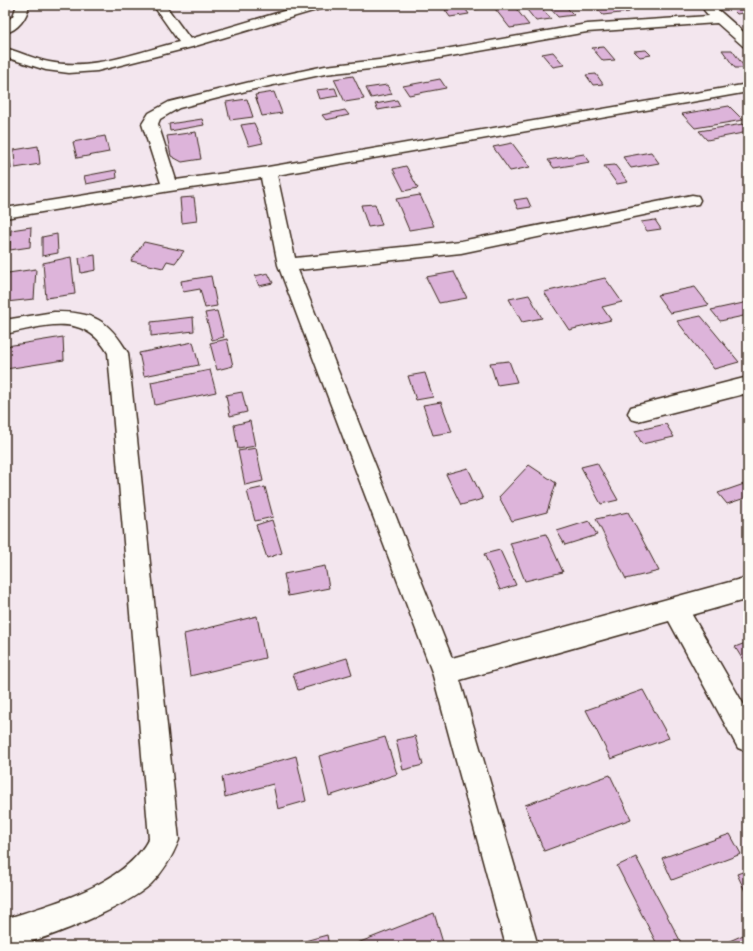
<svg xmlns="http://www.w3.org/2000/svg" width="753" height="951" font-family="Mali,sans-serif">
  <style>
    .building { fill: #ddb4da; stroke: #3b2a1e }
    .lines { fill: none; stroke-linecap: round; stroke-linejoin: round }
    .minor-casing { stroke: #3b2a1e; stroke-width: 3 }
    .minor { fill: #fdfcf7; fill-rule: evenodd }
  </style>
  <rect width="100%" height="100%" fill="#f3e6ee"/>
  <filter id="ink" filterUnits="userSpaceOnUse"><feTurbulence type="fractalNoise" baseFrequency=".025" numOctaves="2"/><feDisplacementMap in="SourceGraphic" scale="8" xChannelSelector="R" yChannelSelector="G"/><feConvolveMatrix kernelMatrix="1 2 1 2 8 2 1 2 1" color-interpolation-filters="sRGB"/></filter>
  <g filter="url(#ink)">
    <path class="building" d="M 467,5 L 490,5 L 492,7 L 470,10 Z
      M 492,5 L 513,5 L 529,25 L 510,28 Z
      M 523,5 L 539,5 L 551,19 L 536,21 Z
      M 547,5 L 564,5 L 574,15 L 558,17 Z
      M 594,5 L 623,5 L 629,12 L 603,15 Z
      M 728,5 L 748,5 L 748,12 L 737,14 Z
      M 464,7 L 469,14 L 450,17 L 445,10 Z
      M 604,47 L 615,60 L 603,61 L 592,48 Z
      M 646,50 L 651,55 L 640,57 L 634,51 Z
      M 722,50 L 732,50 L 745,68 L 735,68 Z
      M 553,52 L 564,65 L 553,67 L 542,54 Z
      M 596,74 L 603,84 L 593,85 L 586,75 Z
      M 353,76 L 364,99 L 345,102 L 334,79 Z
      M 440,79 L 446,88 L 409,95 L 403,86 Z
      M 387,85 L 392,94 L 371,98 L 366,88 Z
      M 335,88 L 338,96 L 319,99 L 316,90 Z
      M 274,92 L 282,113 L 262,116 L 255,95 Z
      M 247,99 L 253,117 L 230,120 L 226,102 Z
      M 397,100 L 400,106 L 378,110 L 375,104 Z
      M 729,106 L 743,120 L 695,128 L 682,114 Z
      M 345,110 L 349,115 L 326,120 L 322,115 Z
      M 202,119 L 204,125 L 170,131 L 169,124 Z
      M 254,123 L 263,143 L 249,146 L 241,125 Z
      M 743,124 L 748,129 L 748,132 L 707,140 L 699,131 Z
      M 196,132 L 201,159 L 182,162 L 171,156 L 167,136 Z
      M 105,136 L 109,152 L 77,158 L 73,142 Z
      M 512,143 L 530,167 L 510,171 L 493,147 Z
      M 38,146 L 40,164 L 15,168 L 14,150 Z
      M 9,151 L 11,169 L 5,170 L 5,152 Z
      M 651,152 L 659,163 L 631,168 L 623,157 Z
      M 584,154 L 590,162 L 554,168 L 548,160 Z
      M 615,165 L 628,182 L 617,184 L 604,166 Z
      M 406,166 L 418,188 L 404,191 L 393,169 Z
      M 116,170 L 117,178 L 86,184 L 84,176 Z
      M 420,195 L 434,226 L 409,230 L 396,199 Z
      M 194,197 L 197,221 L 182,223 L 180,198 Z
      M 527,198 L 531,207 L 518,209 L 514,200 Z
      M 375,204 L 382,225 L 368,227 L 361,205 Z
      M 655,220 L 661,229 L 647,231 L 641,222 Z
      M 31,227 L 30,247 L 10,250 L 11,230 Z
      M 57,234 L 58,253 L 42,256 L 42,237 Z
      M 144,242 L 184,251 L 175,263 L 167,261 L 163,268 L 131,261 Z
      M 95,255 L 96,270 L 81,273 L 79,258 Z
      M 71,257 L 75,294 L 46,298 L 43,263 Z
      M 36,269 L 34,299 L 6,302 L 8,273 Z
      M 454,272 L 467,298 L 439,303 L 426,277 Z
      M 268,273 L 273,283 L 259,286 L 255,276 Z
      M 211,276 L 217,306 L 205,308 L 200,289 L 183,292 L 181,281 Z
      M 605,278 L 622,302 L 602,307 L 611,320 L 569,330 L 544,292 Z
      M 695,287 L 709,305 L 670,313 L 657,295 Z
      M 529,295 L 542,318 L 522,322 L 509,299 Z
      M 748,302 L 748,315 L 720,321 L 711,310 Z
      M 217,311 L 224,337 L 212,340 L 205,313 Z
      M 701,316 L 739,362 L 714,369 L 677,321 Z
      M 193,317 L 194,331 L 151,336 L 151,322 Z
      M 63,337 L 64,360 L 6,369 L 7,346 Z
      M 227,339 L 233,366 L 217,370 L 210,343 Z
      M 193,342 L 199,365 L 144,376 L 139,353 Z
      M 509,361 L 517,382 L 497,385 L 490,363 Z
      M 210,370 L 216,392 L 155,405 L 151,382 Z
      M 425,373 L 433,397 L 416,400 L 408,376 Z
      M 242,392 L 247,412 L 230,416 L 226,395 Z
      M 441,402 L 452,432 L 433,435 L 423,405 Z
      M 250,421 L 255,446 L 238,449 L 234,425 Z
      M 666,424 L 674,437 L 642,444 L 635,431 Z
      M 256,448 L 263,481 L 245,485 L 238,451 Z
      M 597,463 L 618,500 L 601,504 L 581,467 Z
      M 529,465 L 556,483 L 547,512 L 512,521 L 499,497 Z
      M 468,468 L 483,499 L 461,505 L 446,474 Z
      M 747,483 L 748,485 L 748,497 L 727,504 L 718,493 Z
      M 265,487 L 273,517 L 255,521 L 247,491 Z
      M 628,512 L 659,571 L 626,579 L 596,519 Z
      M 272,520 L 282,553 L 267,558 L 256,525 Z
      M 589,521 L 597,535 L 565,545 L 557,531 Z
      M 546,534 L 563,572 L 525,581 L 510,543 Z
      M 500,550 L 516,585 L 500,590 L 484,554 Z
      M 325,566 L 329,588 L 288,596 L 284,574 Z
      M 257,616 L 265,658 L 190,676 L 184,634 Z
      M 748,642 L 748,668 L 735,647 Z
      M 347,658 L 352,674 L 298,690 L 293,674 Z
      M 643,690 L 669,738 L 611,759 L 586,710 Z
      M 415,736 L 423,765 L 403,770 L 396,740 Z
      M 385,737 L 397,774 L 329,796 L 319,756 Z
      M 296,756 L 306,801 L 278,809 L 273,784 L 225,797 L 222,777 Z
      M 610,775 L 631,819 L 544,851 L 525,805 Z
      M 730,834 L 741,854 L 672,880 L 662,858 Z
      M 636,857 L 683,946 L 658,946 L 617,866 Z
      M 748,870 L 748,890 L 745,891 L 737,874 Z
      M 434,913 L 444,946 L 350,946 Z
      M 748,933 L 748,946 L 718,946 Z
      M 327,935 L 329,946 L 286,946 Z"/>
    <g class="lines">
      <g class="minor-casing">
        <path id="minor" d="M 17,5 L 29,5 C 27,18 18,30 5,33 L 5,23 L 13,16 Z
          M 153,5 L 165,5 L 190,39 L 304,5 L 324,5 L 323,8 L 192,47 L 97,71 L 69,73 L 46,70 L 5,57 L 5,48 C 20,52 34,59 49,62 C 92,71 137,52 179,42 Z
          M 710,6 L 715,7 L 748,36 L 748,47 L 743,46 L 717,23 L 587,32 L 388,67 L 325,74 L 250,90 L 179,108 L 160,119 L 158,124 L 176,180 L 268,167 L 748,84 L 748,92 L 277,175 L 295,258 L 461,241 L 692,195 L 698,196 L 700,200 L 698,204 L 692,205 L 461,253 L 298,270 L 452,658 L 748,577 L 748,599 L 692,615 L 748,712 L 748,752 L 738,748 L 669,621 L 460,680 L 538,946 L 506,946 L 432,672 L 278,265 L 261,178 L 170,191 L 5,218 L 5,208 L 161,183 L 142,124 L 149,113 L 169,102 L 250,82 L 325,66 L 388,59 L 587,24 L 709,16 L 704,10 L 705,7 Z
          M 54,312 C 93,312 108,319 128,353 L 179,840 C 172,857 164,871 151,884 C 128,906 36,946 5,946 L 5,919 C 51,904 126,885 149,838 L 108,353 C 84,311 44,326 5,334 L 5,320 Z
          M 748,377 L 748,393 L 638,421 L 631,419 L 628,413 L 631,407 L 638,405 Z"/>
      </g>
      <use href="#minor" class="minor"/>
    </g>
  </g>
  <rect width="753" height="951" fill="none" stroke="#fdfcf7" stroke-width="20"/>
  <rect x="10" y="10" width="733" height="931" fill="none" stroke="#3b2a1e" stroke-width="1.5" filter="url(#ink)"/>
</svg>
